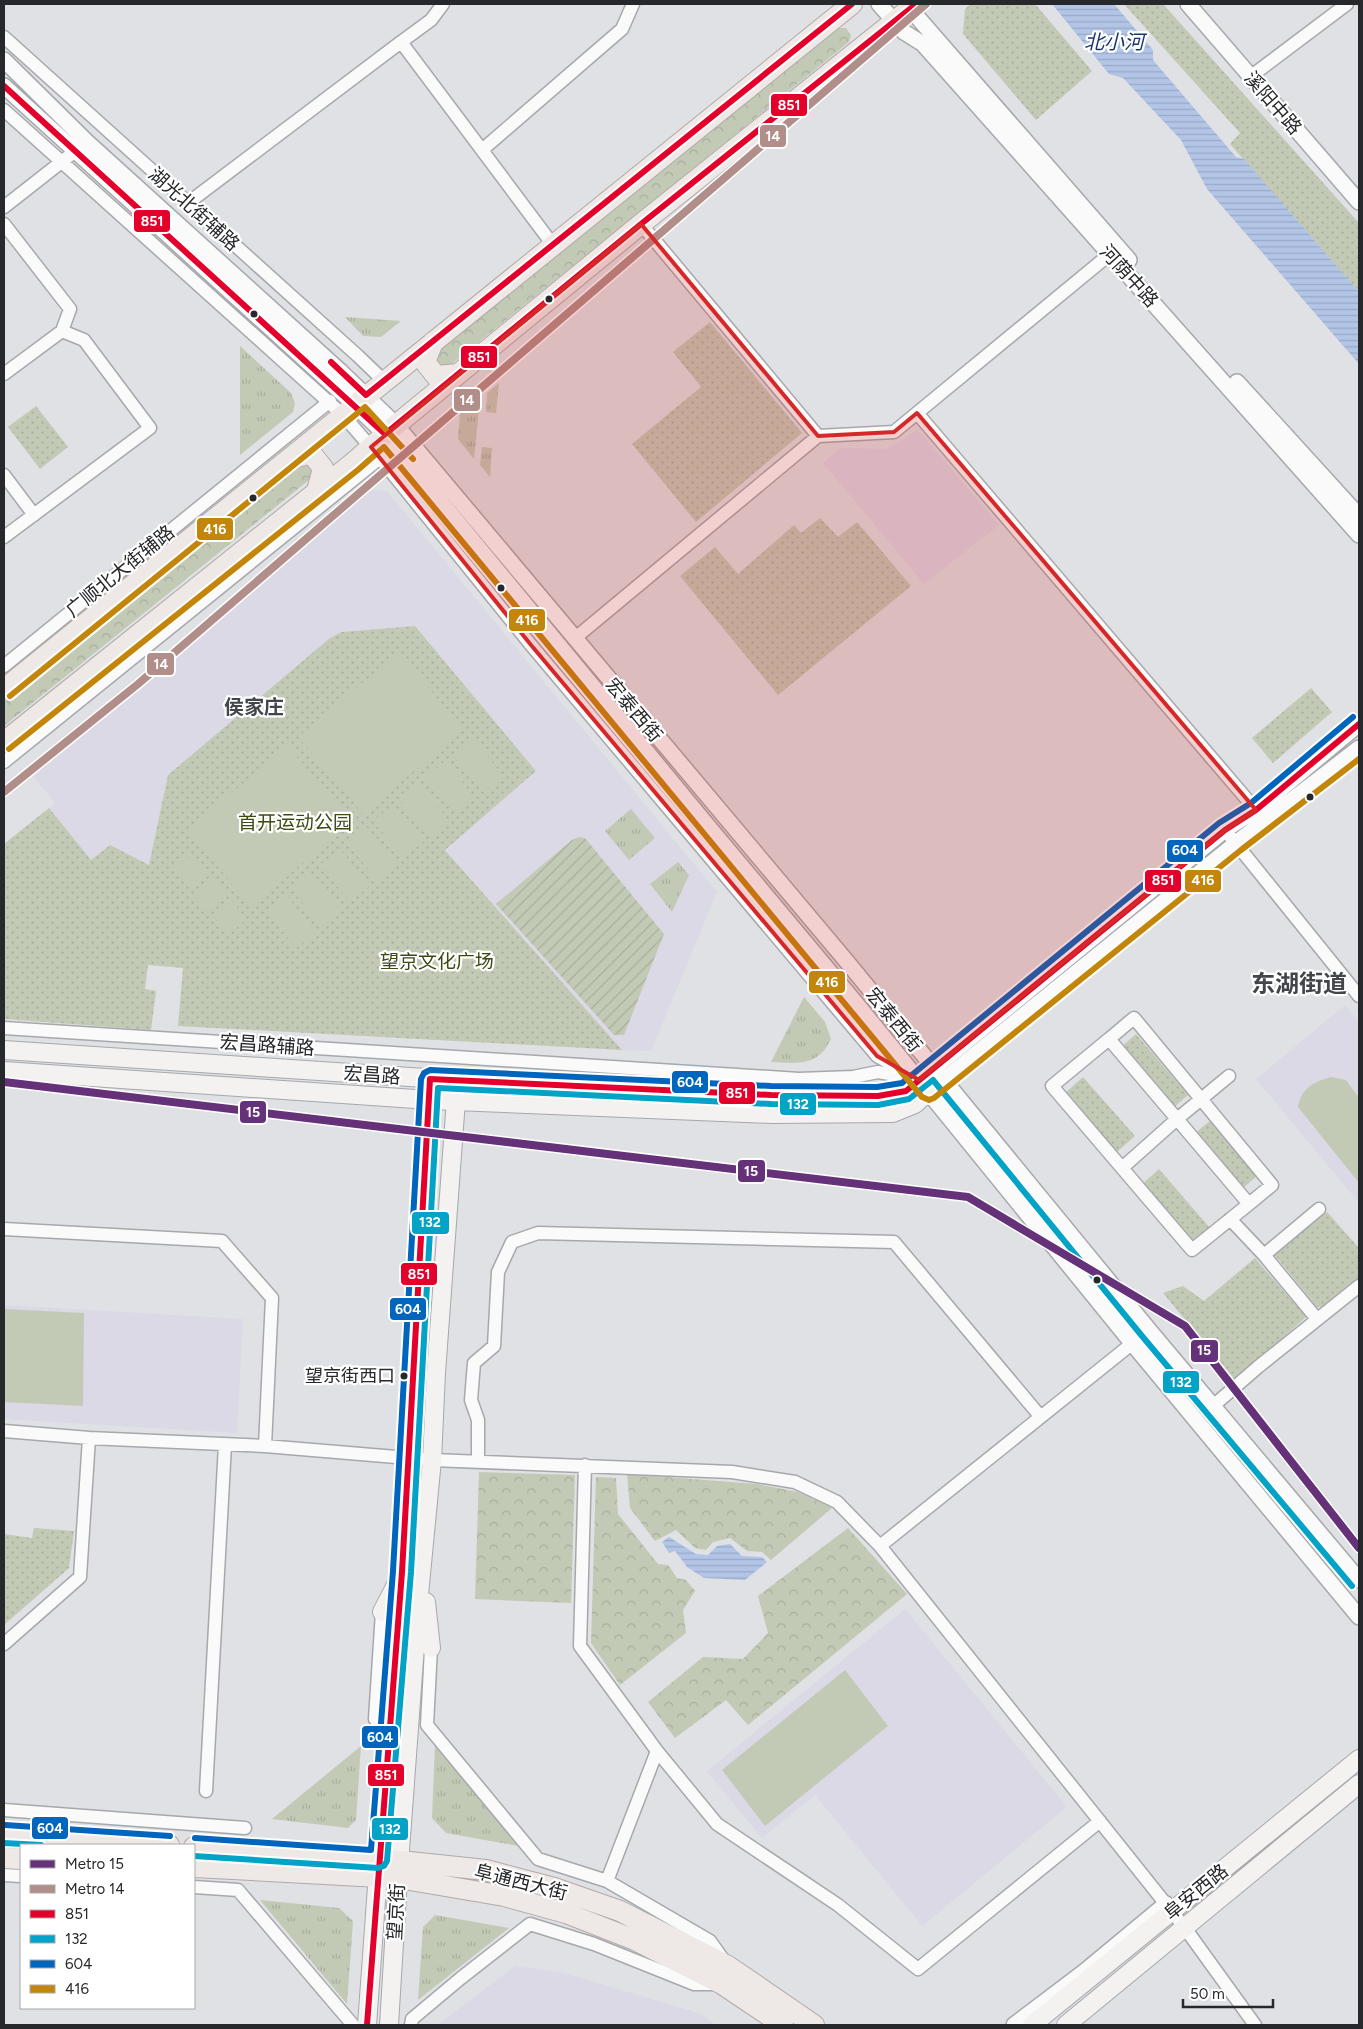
<svg xmlns="http://www.w3.org/2000/svg" width="1363" height="2029" font-family="Figtree,'Noto Sans SC',sans-serif">
  <style>
    .commercial { fill: #dcd9e6 }
    .education { fill: #dbd9e6 }
    .grass { fill: url(#grass-tufts) }
    .forest { fill: url(#forest-crowns) }
    .park { fill: url(#park-dots) }
    .garden { fill: url(#garden-furrows) }
    .pitch { fill: #c2cab6 }
    .water { fill: url(#water-rules) }
    .lines { fill: none; stroke-linecap: round; stroke-linejoin: round }
    .minor-casing { stroke: #a6a8ab; stroke-width: 15 }
    .tertiary-casing { stroke: #a6a8ab; stroke-width: 18 }
    .secondary-casing { stroke: #a6a8ab; stroke-width: 20 }
    .primary-casing { stroke: #b2a9a7; stroke-width: 22 }
    .minor { stroke: #fafafb; stroke-width: 12 }
    .tertiary { stroke: #fafafb; stroke-width: 15 }
    .secondary { stroke: #f4f1f1; stroke-width: 18 }
    .primary { stroke: #eee9e7; stroke-width: 20 }
    .bus-1-casing { stroke: #fff; stroke-width: 10 }
    .bus-2-casing { stroke: #fff; stroke-width: 10 }
    .bus-3-casing { stroke: #fff; stroke-width: 10 }
    .bus-4-casing { stroke: #fff; stroke-width: 10 }
    .bus-1 { stroke: #e4002b; stroke-width: 6 }
    .bus-2 { stroke: #02a3c6; stroke-width: 6 }
    .bus-3 { stroke: #0065bd; stroke-width: 6 }
    .bus-4 { stroke: #c3860b; stroke-width: 6 }
    .metro-1-casing { stroke: #fff; stroke-width: 11 }
    .metro-2-casing { stroke: #fff; stroke-width: 11 }
    .metro-1 { stroke: #653279; stroke-width: 8 }
    .metro-2 { stroke: #b18e89; stroke-width: 8 }
    .marked { fill: #d62828; fill-opacity: 0.2; stroke: #d62828; stroke-width: 4; stroke-linejoin: round }
    .bus-dot { fill: #27282b; stroke: #fff; stroke-width: 2 }
    .labels { text-anchor: middle; dominant-baseline: central; stroke-width: 4.5; stroke-linejoin: round; paint-order: stroke }
    .bus-label { font-size: 18px; fill: #27282b; stroke: #fff; text-anchor: end }
    .street-label { font-size: 19px; fill: #27282b; stroke: #fff }
    .park-label { font-size: 19px; fill: #3b4a10; stroke: #fff }
    .water-label { font-size: 20px; font-style: italic; fill: #18376f; stroke: #fff }
    .neighbourhood-label { font-size: 20px; font-weight: bold; fill: #42464b; stroke: #fff }
    .district-label { font-size: 24px; font-weight: bold; fill: #42464b; stroke: #fff }
    .line-badge { stroke: #fff; stroke-width: 2 }
    .badge-label { font-size: 14px; text-anchor: middle; font-weight: bold; fill: #fff }
  </style>
  <defs>
    <pattern id="grass-tufts" width="24" height="20" patternUnits="userSpaceOnUse" patternTransform="scale(1.25)"><rect width="24" height="20" fill="#c2cab6"/><path d="M3 7l-1-3M5 7V3M7 7l1-3M15 17l-1-3M17 17v-4M19 17l1-3" fill="none" stroke="#a7ae9d"/></pattern>
    <pattern id="forest-crowns" width="20" height="18" patternUnits="userSpaceOnUse" patternTransform="scale(1.25)"><rect width="20" height="18" fill="#c2cab6"/><path d="M2 6a3 3 0 1 1 6 0M12 15a3 3 0 1 1 6 0" fill="none" stroke="#a7ae9d"/></pattern>
    <pattern id="park-dots" width="8" height="8" patternUnits="userSpaceOnUse" patternTransform="scale(1.25)"><rect width="8" height="8" fill="#c2cab6"/><path d="M2 2h.1M6 6h.1" fill="none" stroke="#a7ae9d" stroke-width="1.8" stroke-linecap="round"/></pattern>
    <pattern id="garden-furrows" width="10" height="10" patternUnits="userSpaceOnUse" patternTransform="scale(1.25)"><rect width="10" height="10" fill="#c2cab6"/><path d="M-1 1l2-2M0 10L10 0M9 11l2-2" fill="none" stroke="#a7ae9d"/></pattern>
    <pattern id="water-rules" width="6" height="5" patternUnits="userSpaceOnUse" patternTransform="scale(1.25)"><rect width="6" height="5" fill="#b2c5e7"/><path d="M0 2.5h6" fill="none" stroke="#99a9c6"/></pattern>
  </defs>
  <rect width="100%" height="100%" fill="#dfe1e4"/>
  <path class="commercial" d="M 368,490 L 387,491 L 717,892 L 651,1051 L 622,1050 L 445,849 L 330,638 L 168,775 L 149,866 L 110,845 L 91,860 L 49,808 L 55,803 L 26,767 Z
    M 515,1966 L 560,1972 L 699,2013 L 716,2025 L 437,2025 Z"/>
  <path class="education" d="M 918,430 L 999,525 L 924,584 L 823,463 L 840,448 L 886,449 Z
    M 1345,1005 L 1359,1022 L 1359,1203 L 1256,1079 Z
    M 4,1305 L 243,1319 L 237,1433 L 4,1419 Z
    M 905,1609 L 1067,1807 L 922,1926 L 815,1795 L 762,1838 L 707,1771 Z"/>
  <path class="grass" d="M 345,317 L 401,321 L 381,337 L 363,336 Z
    M 240,346 L 291,393 L 295,403 L 293,412 L 240,455 Z
    M 499,383 L 496,413 L 486,412 L 487,393 Z
    M 480,399 L 474,459 L 458,439 L 460,414 Z
    M 482,447 L 492,448 L 490,477 L 480,465 Z
    M 631,809 L 655,838 L 629,860 L 605,831 Z
    M 678,862 L 689,875 L 672,912 L 650,884 Z
    M 804,997 L 825,1022 L 831,1039 C 818,1067 798,1063 771,1062 Z
    M 361,1746 L 356,1820 L 348,1828 L 272,1819 Z
    M 435,1746 L 519,1846 L 446,1833 L 432,1818 Z
    M 260,1900 L 339,1908 L 353,1921 L 347,2004 Z
    M 435,1915 L 509,1928 L 418,2000 L 423,1927 Z"/>
  <path class="forest" d="M 837,28 L 846,28 L 851,35 L 849,42 L 448,367 L 438,369 L 431,361 L 436,353 Z
    M 309,459 L 314,476 L 4,726 L 4,702 L 302,460 Z
    M 479,1472 L 575,1475 L 571,1603 L 475,1599 Z
    M 627,1474 L 757,1484 L 798,1492 L 832,1508 L 771,1560 L 762,1552 L 747,1551 L 730,1538 L 713,1542 L 706,1550 L 695,1548 L 676,1530 L 655,1541 L 630,1508 Z
    M 596,1477 L 616,1478 L 618,1514 L 658,1564 L 668,1565 L 677,1578 L 686,1580 L 695,1591 L 683,1610 L 686,1633 L 620,1685 L 591,1643 Z
    M 848,1528 L 907,1594 L 748,1725 L 726,1700 L 675,1738 L 648,1702 L 703,1657 L 743,1659 L 768,1633 L 758,1596 Z"/>
  <path class="park" d="M 971,4 L 1035,4 L 1092,71 L 1036,120 L 963,34 L 965,9 Z
    M 1124,4 L 1163,4 L 1359,223 L 1359,292 L 1230,144 L 1240,133 Z
    M 710,322 L 802,433 L 696,522 L 632,444 L 701,387 L 673,352 Z
    M 36,406 L 68,447 L 40,469 L 8,427 Z
    M 820,518 L 838,537 L 857,522 L 911,586 L 778,695 L 680,576 L 715,547 L 738,574 L 794,525 L 801,533 Z
    M 415,626 L 536,771 L 445,850 L 622,1050 L 178,1026 L 183,968 L 148,965 L 145,989 L 156,991 L 151,1030 L 4,1019 L 4,844 L 49,808 L 91,860 L 110,845 L 149,865 L 168,775 L 330,638 L 342,632 Z
    M 1311,688 L 1332,712 L 1273,763 L 1252,738 Z
    M 1136,1034 L 1188,1095 L 1172,1109 L 1120,1048 Z
    M 1083,1077 L 1135,1136 L 1116,1153 L 1064,1094 Z
    M 1210,1121 L 1257,1176 L 1242,1189 L 1195,1133 Z
    M 1159,1169 L 1210,1228 L 1191,1244 L 1140,1186 Z
    M 1327,1212 L 1359,1248 L 1359,1282 L 1326,1308 L 1317,1307 L 1274,1254 Z
    M 1255,1258 L 1306,1317 L 1235,1380 L 1163,1293 L 1183,1286 L 1204,1301 Z
    M 34,1528 L 74,1531 L 69,1568 L 4,1625 L 4,1534 L 32,1538 Z"/>
  <path class="garden" d="M 579,837 L 585,838 L 664,934 L 624,1035 L 614,1035 L 496,904 L 572,840 Z"/>
  <path class="pitch" d="M 399,652 L 463,730 L 363,814 L 298,737 Z
    M 473,738 L 503,776 L 483,792 L 453,754 Z
    M 288,746 L 352,822 L 251,906 L 187,830 Z
    M 445,761 L 475,798 L 456,814 L 426,777 Z
    M 419,783 L 449,821 L 429,837 L 399,799 Z
    M 393,805 L 423,842 L 403,858 L 373,821 Z
    M 367,827 L 397,864 L 377,880 L 347,843 Z
    M 340,849 L 370,886 L 350,902 L 320,865 Z
    M 192,853 L 208,873 L 189,888 L 173,869 Z
    M 311,873 L 341,910 L 321,926 L 291,889 Z
    M 212,877 L 228,896 L 209,912 L 193,893 Z
    M 286,895 L 316,932 L 296,948 L 266,911 Z
    M 231,900 L 247,919 L 228,935 L 212,916 Z
    M 1331,1077 L 1346,1080 L 1359,1098 L 1359,1183 L 1298,1107 C 1301,1088 1315,1081 1331,1077 Z
    M 4,1309 L 84,1313 L 83,1406 L 4,1402 Z
    M 845,1670 L 888,1726 L 765,1826 L 722,1770 Z"/>
  <path class="water" d="M 1052,4 L 1114,4 L 1153,50 L 1153,60 L 1236,157 L 1244,159 L 1359,292 L 1359,364 L 1207,189 L 1181,140 L 1123,78 L 1109,74 Z
    M 669,1537 L 696,1554 L 708,1555 L 717,1546 L 730,1544 L 742,1556 L 762,1557 L 767,1562 L 745,1580 L 704,1578 L 687,1567 L 675,1551 L 669,1553 L 662,1542 Z"/>
  <g class="lines">
    <g class="minor-casing">
      <path id="minor" d="M 443,4 L 431,20 L 401,42 L 553,245
        M 4,37 L 358,356 L 384,381
        M 1250,77 L 1347,4
        M 4,110 L 343,415 L 380,458 L 531,645 L 877,1056 L 913,1076
        M 482,150 L 622,29 L 633,4
        M 188,203 L 401,42
        M 4,207 L 83,145
        M 4,224 L 70,309 L 62,331 L 4,374
        M 641,224 L 818,436
        M 917,413 L 1256,810
        M 4,475 L 34,515
        M 4,537 L 150,428 L 84,340 L 62,331
        M 574,639 L 818,436 L 894,432 L 1110,254
        M 4,666 L 330,401
        M 4,762 L 380,458
        M 1225,830 L 1359,996
        M 4,1028 L 799,1079 L 853,1077 L 878,1072 L 907,1077
        M 1109,1039 L 1134,1018 L 1272,1185 L 1249,1204
        M 1177,1119 L 1249,1204 L 1192,1250 L 1122,1168 Z
        M 1122,1168 L 1052,1086 L 1109,1039 L 1177,1119 L 1229,1076
        M 1230,1219 L 1264,1255 L 1317,1319
        M 4,1229 L 222,1241 L 272,1298 L 265,1446
        M 1264,1255 L 1319,1209
        M 1213,1406 L 1258,1367 L 1359,1286
        M 4,1431 L 89,1438 L 265,1446 L 432,1460 L 732,1472 L 795,1482 L 837,1502 L 880,1546 L 1185,1928 L 1255,2025
        M 478,1462 L 478,1420 L 471,1400 L 474,1363 L 494,1346 L 498,1272 L 512,1242 L 538,1233 L 894,1242 L 1040,1416
        M 585,1465 L 580,1646 L 657,1751 L 717,1824 L 838,1905 L 918,1969 L 1100,1821
        M 880,1546 L 1149,1330
        M 4,1644 L 80,1577 L 89,1438
        M 431,1648 L 427,1725 L 538,1859 L 607,1881 L 710,1941 L 725,1962
        M 375,1719 L 382,1612
        M 206,1791 L 225,1445
        M 4,1810 L 245,1828
        M 4,1875 L 21,1876
        M 607,1881 L 657,1751
        M 194,1887 L 238,1890 L 353,2025
        M 411,2025 L 412,2019 L 461,1978 L 530,1924 L 594,1944 L 694,1984 L 715,1984"/>
    </g>
    <g class="tertiary-casing">
      <path id="tertiary" d="M 879,4 L 904,32 L 923,44 L 1359,535
        M 906,4 L 1129,260
        M 1188,4 L 1359,202
        M 4,60 L 87,142 L 340,371 L 396,425 L 848,963 L 1149,1330 L 1359,1580
        M 4,86 L 355,405 L 385,434 L 703,820 L 860,1008 L 1132,1343 L 1359,1617
        M 1237,382 L 1359,516
        M 927,1074 L 1225,830 L 1256,810 L 1359,724
        M 936,1086 L 1236,843 L 1359,748
        M 1014,2025 L 1084,1972 L 1166,1904"/>
    </g>
    <g class="secondary-casing">
      <path id="secondary" d="M 4,1050 L 455,1080 L 771,1095 L 893,1095 L 906,1091 L 919,1080
        M 4,1071 L 430,1100 L 772,1114 L 893,1113 L 915,1104 L 929,1091
        M 426,1602 L 431,1648
        M 382,1612 L 398,1581
        M 367,2025 L 379,1859 L 402,1572 L 430,1079
        M 389,2025 L 398,1878 L 418,1605 L 432,1460 L 436,1373 L 456,1100 L 455,1080
        M 1032,2025 L 1359,1759
        M 1066,2025 L 1359,1784"/>
    </g>
    <g class="primary-casing">
      <path id="primary" d="M 433,342 L 425,362 L 436,376 L 458,374
        M 289,459 L 311,453 L 323,468 L 317,491
        M 4,689 L 852,4
        M 4,742 L 354,462 L 396,425 L 641,224 L 916,4
        M 4,1834 L 169,1845
        M 194,1847 L 400,1861 L 486,1870 L 554,1888 L 620,1911 L 728,1966 L 814,2025
        M 4,1858 L 21,1859
        M 194,1867 L 398,1878 L 504,1896 L 566,1913 L 635,1940 L 722,1984 L 783,2025"/>
    </g>
    <use href="#minor" class="minor"/>
    <use href="#tertiary" class="tertiary"/>
    <use href="#secondary" class="secondary"/>
    <use href="#primary" class="primary"/>
    <g class="bus-1-casing">
      <path id="bus-1" d="M 4,86 L 385,434 L 641,224 L 916,4
        M 331,362 L 366,395 L 852,4
        M 367,2025 L 402,1572 L 430,1079 L 771,1095 L 878,1096 L 906,1091 L 1225,830 L 1256,810 L 1359,724"/>
    </g>
    <g class="bus-2-casing">
      <path id="bus-2" d="M 4,1843 L 41,1845
        M 194,1856 L 378,1868 L 384,1866 L 387,1861 L 411,1572 L 438,1088 L 771,1104 L 878,1105 L 909,1099 L 933,1080 L 1142,1336 L 1352,1586"/>
    </g>
    <g class="bus-3-casing">
      <path id="bus-3" d="M 5,1825 L 170,1836
        M 195,1838 L 371,1850 L 393,1571 L 421,1079 L 424,1073 L 430,1070 L 771,1086 L 877,1087 L 902,1083 L 1219,823 L 1251,803 L 1353,717"/>
    </g>
    <g class="bus-4-casing">
      <path id="bus-4" d="M 10,696 L 365,407 L 413,459
        M 9,749 L 359,469 L 384,447 L 922,1097 L 929,1100 L 934,1098 L 1241,850 L 1359,759"/>
    </g>
    <use href="#bus-1" class="bus-1"/>
    <use href="#bus-2" class="bus-2"/>
    <use href="#bus-3" class="bus-3"/>
    <use href="#bus-4" class="bus-4"/>
    <g class="metro-1-casing">
      <path id="metro-1" d="M 4,1082 L 968,1197 L 1185,1326 L 1359,1548"/>
    </g>
    <g class="metro-2-casing">
      <path id="metro-2" d="M 4,792 L 138,684 L 926,4"/>
    </g>
    <use href="#metro-1" class="metro-1"/>
    <use href="#metro-2" class="metro-2"/>
  </g>
  <path class="marked" d="M 641,224 L 818,436 L 894,432 L 917,413 L 1256,810 L 1225,830 L 919,1080 L 877,1056 L 531,645 L 371,447 Z"/>
  <g class="bus-dot">
    <circle cx="549" cy="299" r="4.5"/>
    <circle cx="254" cy="314" r="4.5"/>
    <circle cx="253" cy="498" r="4.5"/>
    <circle cx="501" cy="588" r="4.5"/>
    <circle cx="1310" cy="797" r="4.5"/>
    <circle cx="1097" cy="1280" r="4.5"/>
    <circle cx="404" cy="1376" r="4.5"/>
  </g>
  <g class="labels">
    <g class="bus-label">
      <text x="395" y="1376">望京街西口</text>
    </g>
    <g class="street-label">
      <text transform="translate(1273 103) rotate(49)">溪阳中路</text>
      <text transform="translate(194 209) rotate(42)">湖光北街辅路</text>
      <text transform="translate(1129 276) rotate(48)">河荫中路</text>
      <text transform="translate(120 571) rotate(-39)">广顺北大街辅路</text>
      <text transform="translate(634 710) rotate(50)">宏泰西街</text>
      <text transform="translate(894 1020) rotate(51)">宏泰西街</text>
      <text transform="translate(267 1045) rotate(4)">宏昌路辅路</text>
      <text transform="translate(372 1075) rotate(4)">宏昌路</text>
      <text transform="translate(521 1882) rotate(14)">阜通西大街</text>
      <text transform="translate(1196 1892) rotate(-39)">阜安西路</text>
      <text transform="translate(396 1912) rotate(-87)">望京街</text>
    </g>
    <g class="park-label">
      <text x="295" y="822">首开运动公园</text>
      <text x="437" y="961">望京文化广场</text>
    </g>
    <g class="water-label">
      <text x="1114" y="42">北小河</text>
    </g>
    <g class="neighbourhood-label">
      <text x="254" y="707">侯家庄</text>
    </g>
    <g class="district-label">
      <text x="1299" y="983">东湖街道</text>
    </g>
  </g>
  <g class="line-badge">
    <rect x="770" y="93" width="38" height="24" rx="5" fill="#e4002b"/>
    <rect x="759" y="124" width="28" height="24" rx="5" fill="#b18e89"/>
    <rect x="133" y="209" width="38" height="24" rx="5" fill="#e4002b"/>
    <rect x="460" y="345" width="38" height="24" rx="5" fill="#e4002b"/>
    <rect x="453" y="388" width="28" height="24" rx="5" fill="#b18e89"/>
    <rect x="196" y="517" width="38" height="24" rx="5" fill="#c3860b"/>
    <rect x="508" y="608" width="38" height="24" rx="5" fill="#c3860b"/>
    <rect x="146" y="652" width="29" height="24" rx="5" fill="#b18e89"/>
    <rect x="1166" y="839" width="38" height="24" rx="5" fill="#0065bd"/>
    <rect x="1184" y="869" width="38" height="24" rx="5" fill="#c3860b"/>
    <rect x="1144" y="869" width="38" height="24" rx="5" fill="#e4002b"/>
    <rect x="808" y="970" width="38" height="24" rx="5" fill="#c3860b"/>
    <rect x="671" y="1070" width="38" height="24" rx="5" fill="#0065bd"/>
    <rect x="718" y="1081" width="38" height="24" rx="5" fill="#e4002b"/>
    <rect x="779" y="1092" width="38" height="24" rx="5" fill="#02a3c6"/>
    <rect x="239" y="1100" width="28" height="24" rx="5" fill="#653279"/>
    <rect x="737" y="1159" width="29" height="24" rx="5" fill="#653279"/>
    <rect x="411" y="1211" width="39" height="24" rx="5" fill="#02a3c6"/>
    <rect x="400" y="1262" width="38" height="24" rx="5" fill="#e4002b"/>
    <rect x="389" y="1297" width="38" height="24" rx="5" fill="#0065bd"/>
    <rect x="1190" y="1339" width="29" height="24" rx="5" fill="#653279"/>
    <rect x="1162" y="1370" width="38" height="24" rx="5" fill="#02a3c6"/>
    <rect x="361" y="1725" width="38" height="24" rx="5" fill="#0065bd"/>
    <rect x="367" y="1763" width="38" height="24" rx="5" fill="#e4002b"/>
    <rect x="31" y="1816" width="38" height="24" rx="5" fill="#0065bd"/>
    <rect x="371" y="1817" width="38" height="24" rx="5" fill="#02a3c6"/>
  </g>
  <g class="badge-label">
    <text x="789" y="110">851</text>
    <text x="773" y="141">14</text>
    <text x="152" y="226">851</text>
    <text x="479" y="362">851</text>
    <text x="467" y="405">14</text>
    <text x="215" y="534">416</text>
    <text x="527" y="625">416</text>
    <text x="161" y="669">14</text>
    <text x="1185" y="855">604</text>
    <text x="1203" y="885">416</text>
    <text x="1163" y="885">851</text>
    <text x="827" y="987">416</text>
    <text x="690" y="1087">604</text>
    <text x="737" y="1098">851</text>
    <text x="798" y="1109">132</text>
    <text x="253" y="1117">15</text>
    <text x="751" y="1176">15</text>
    <text x="430" y="1227">132</text>
    <text x="419" y="1279">851</text>
    <text x="408" y="1314">604</text>
    <text x="1204" y="1355">15</text>
    <text x="1181" y="1387">132</text>
    <text x="380" y="1742">604</text>
    <text x="386" y="1780">851</text>
    <text x="50" y="1833">604</text>
    <text x="390" y="1834">132</text>
  </g>
  <rect width="1363" height="2029" fill="none" stroke="#27282b" stroke-width="10"/>
  <rect x="20" y="1844" width="175" height="165" fill="#ffffff" stroke="#a9a9aa"/>
  <rect x="30" y="1860" width="25" height="8" fill="#653279" stroke="#a9a9aa"/>
  <text x="65" y="1869" font-size="15" fill="#27282b">Metro 15</text>
  <rect x="30" y="1885" width="25" height="8" fill="#b18e89" stroke="#a9a9aa"/>
  <text x="65" y="1894" font-size="15" fill="#27282b">Metro 14</text>
  <rect x="30" y="1910" width="25" height="8" fill="#e4002b" stroke="#a9a9aa"/>
  <text x="65" y="1919" font-size="15" fill="#27282b">851</text>
  <rect x="30" y="1935" width="25" height="8" fill="#02a3c6" stroke="#a9a9aa"/>
  <text x="65" y="1944" font-size="15" fill="#27282b">132</text>
  <rect x="30" y="1960" width="25" height="8" fill="#0065bd" stroke="#a9a9aa"/>
  <text x="65" y="1969" font-size="15" fill="#27282b">604</text>
  <rect x="30" y="1985" width="25" height="8" fill="#c3860b" stroke="#a9a9aa"/>
  <text x="65" y="1994" font-size="15" fill="#27282b">416</text>
  <path d="M1183 1999v8h90v-8" fill="none" stroke="#27282b" stroke-width="2.5"/>
  <text x="1190" y="1999" font-size="15" fill="#27282b" stroke="#ffffff" stroke-width="4" paint-order="stroke">50 m</text>
</svg>
